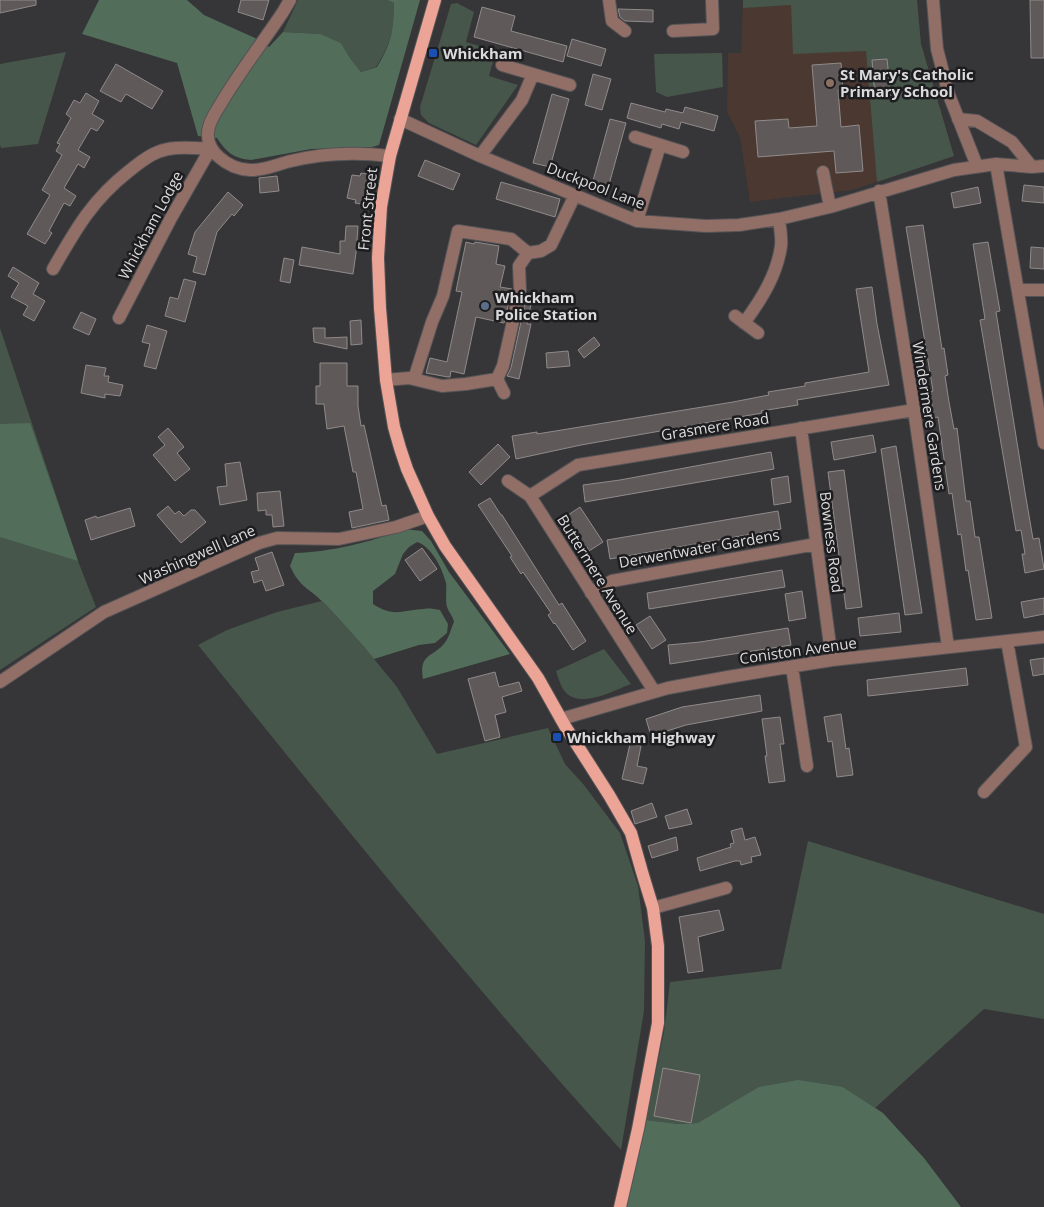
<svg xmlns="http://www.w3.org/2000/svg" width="1044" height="1207" font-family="'Open Sans',sans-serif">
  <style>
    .education { fill: #4b3830 }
    .green { fill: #46564a }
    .forest { fill: #526d5a }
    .building { fill: #5f5a59; stroke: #908b8a }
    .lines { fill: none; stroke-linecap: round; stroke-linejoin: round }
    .minor-casing { stroke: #545356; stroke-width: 14 }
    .major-casing { stroke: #545356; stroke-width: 14 }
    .minor { stroke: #916e66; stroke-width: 12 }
    .major { stroke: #eba495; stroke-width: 12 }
    .transit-dot { fill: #1a4fb4; stroke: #1d1c1e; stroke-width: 2 }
    .education-dot { fill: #8d6e63; stroke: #1d1c1e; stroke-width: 2 }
    .service-dot { fill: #5c6f8a; stroke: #1d1c1e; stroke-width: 2 }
    .labels { text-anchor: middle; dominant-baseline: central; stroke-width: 5; stroke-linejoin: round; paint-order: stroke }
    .poi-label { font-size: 15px; font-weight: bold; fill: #dbdadc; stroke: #1d1c1e; text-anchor: start }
    .street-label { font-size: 15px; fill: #dbdadc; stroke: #1d1c1e }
  </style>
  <rect width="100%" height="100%" fill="#363538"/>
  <path class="education" d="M 743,0 L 917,0 L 921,44 L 954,156 L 852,190 L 750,202 L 740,137 L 727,112 L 728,53 L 741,53 Z"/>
  <path class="green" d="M 298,0 L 387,0 L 394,3 C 393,32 392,42 376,67 L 361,72 L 350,58 L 341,43 L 321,34 L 283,32 Z
    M 743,0 L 917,0 L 921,44 L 954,156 L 877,182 L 866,51 L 793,54 L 791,5 L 743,8 Z
    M 457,3 L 474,12 L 466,42 L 496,51 L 489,76 L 518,85 L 476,145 L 429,123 L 421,115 L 420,107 L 451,4 Z
    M 66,52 L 38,144 L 1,148 L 0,145 L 0,64 Z
    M 722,53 L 723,87 L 667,97 L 656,92 L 654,54 Z
    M 0,328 L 78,561 L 96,607 L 0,670 Z
    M 322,601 L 356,637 L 397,687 L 437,754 L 548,728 L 565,764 L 584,785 L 620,833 L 638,886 L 645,941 L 644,1011 L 621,1150 C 473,987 336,816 198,645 L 227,630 L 277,612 Z
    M 604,649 L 631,684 C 613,691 577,711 563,689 C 560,684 558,677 556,671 Z
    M 808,841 L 1044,914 L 1044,1019 L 984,1009 L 875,1108 L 843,1087 L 698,1123 L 679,1124 L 646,1120 L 664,1032 L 670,982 L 781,969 Z"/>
  <path class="forest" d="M 99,0 L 187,0 L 204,15 L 255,38 L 269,47 L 283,32 L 321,34 L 341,43 L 350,58 L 361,72 L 377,67 C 392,42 393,32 394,3 L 387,0 L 420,0 L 379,145 L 372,147 L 311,149 L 251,160 C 234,159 226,152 217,138 L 198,136 L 177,63 L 82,34 Z
    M 30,423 L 78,561 L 0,537 L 0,424 Z
    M 404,529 L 422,531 L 431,541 L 449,572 L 510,654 L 423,679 C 418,652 436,657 446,641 C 450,635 451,628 454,622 C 453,616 449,613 447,607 C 445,600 447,591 446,583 C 442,568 432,547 417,542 L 409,547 L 403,554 L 395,574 L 373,591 L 373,604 C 395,618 401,610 424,609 C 429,608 434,609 440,610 L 448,624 L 447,633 L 435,643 L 419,645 L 374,659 C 358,639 341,621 324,603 C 308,587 300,588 290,566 L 295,553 C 330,552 372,542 404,529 Z
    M 798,1080 L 843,1087 L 883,1113 L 924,1158 L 961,1207 L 626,1207 L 646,1120 L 679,1124 L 698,1123 L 759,1087 Z"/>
  <path class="building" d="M 0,0 L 36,0 L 36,5 L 0,13 Z
    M 241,0 L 269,0 L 263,20 L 238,12 Z
    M 1030,0 L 1044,0 L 1044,58 L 1031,58 Z
    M 482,7 L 515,16 L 511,31 L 567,46 L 563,62 L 474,37 Z
    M 618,9 L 653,10 L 653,22 L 625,21 L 620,17 Z
    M 572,39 L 606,49 L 601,66 L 567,56 Z
    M 887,59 L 891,96 L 875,97 L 872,60 Z
    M 841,63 L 843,90 L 838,90 L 841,127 L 859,125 L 863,171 L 836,173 L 834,151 L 758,157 L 755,121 L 788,119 L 789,128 L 817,126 L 812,65 Z
    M 116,64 L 163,91 L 152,109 L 126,94 L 121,102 L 100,91 Z
    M 593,74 L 611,79 L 602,110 L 585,105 Z
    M 86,93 L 99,101 L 92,114 L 104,121 L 97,131 L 91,128 L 78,150 L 90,157 L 84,168 L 78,164 L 64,188 L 76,196 L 70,206 L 64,203 L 49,231 L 52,233 L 45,244 L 27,234 L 50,195 L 42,190 L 62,155 L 56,151 L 60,144 L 57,143 L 71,118 L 66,114 L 74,100 L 80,103 Z
    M 552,94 L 569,99 L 550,167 L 533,163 Z
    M 631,103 L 665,112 L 666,109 L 683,113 L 685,107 L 718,116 L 714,131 L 681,122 L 679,129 L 662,124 L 661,128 L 627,118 Z
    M 610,119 L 626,123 L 607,192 L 591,188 Z
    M 425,160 L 460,174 L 453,190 L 418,176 Z
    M 361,173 L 374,175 L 367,205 L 355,203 L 356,200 L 347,198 L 352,175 L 360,176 Z
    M 277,176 L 279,191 L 260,193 L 259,178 Z
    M 501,182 L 560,199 L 555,217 L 496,199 Z
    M 1024,185 L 1044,187 L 1044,203 L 1022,201 Z
    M 978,187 L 981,203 L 954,208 L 951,193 Z
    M 228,192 L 243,205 L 234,216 L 232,214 L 217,232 L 205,275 L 193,272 L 197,257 L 188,254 L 195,232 Z
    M 923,225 L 942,349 L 944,348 L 948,375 L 945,376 L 949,402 L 954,429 L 957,428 L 966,501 L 970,501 L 975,537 L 979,537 L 992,618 L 976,620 L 968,570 L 966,571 L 961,534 L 958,535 L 952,493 L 949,494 L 938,417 L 934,418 L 930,392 L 933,391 L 906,227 Z
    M 346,226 L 358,226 L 356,253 L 353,274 L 299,265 L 302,247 L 340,254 L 340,241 L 345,241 Z
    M 466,242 L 474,244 L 475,242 L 499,246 L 496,264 L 505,266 L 500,287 L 512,289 L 504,323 L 476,317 L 464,374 L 451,371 L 450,377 L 448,377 L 426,373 L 430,358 L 447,362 L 462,292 L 456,291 Z
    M 988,242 L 1000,311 L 996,312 L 1025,492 L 1033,539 L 1039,538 L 1044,569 L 1025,573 L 1022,554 L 1025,554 L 1021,530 L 1016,531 L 980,320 L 985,319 L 973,244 Z
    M 1031,247 L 1044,248 L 1044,269 L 1030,268 Z
    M 284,258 L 294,260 L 290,283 L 280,281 Z
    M 13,267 L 39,283 L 33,294 L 45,301 L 34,321 L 23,315 L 28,306 L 11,297 L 19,283 L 8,276 Z
    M 184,279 L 196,282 L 185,322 L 165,316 L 170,297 L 178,299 Z
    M 872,287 L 877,324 L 889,385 L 797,400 L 798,405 L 761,411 L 762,413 L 581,445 L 516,459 L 512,436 L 537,432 L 537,434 L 733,402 L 769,395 L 768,392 L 805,386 L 805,383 L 869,372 L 856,289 Z
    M 525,303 L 531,304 L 527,324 L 531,324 L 519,379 L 507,376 L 511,368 Z
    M 81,312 L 96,319 L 89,335 L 73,328 Z
    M 361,320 L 362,344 L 351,345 L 350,321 Z
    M 147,325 L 167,331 L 156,369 L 144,366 L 150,344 L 142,342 Z
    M 313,328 L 325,328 L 325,338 L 347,337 L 347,349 L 314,342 Z
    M 594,337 L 600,345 L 584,358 L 578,350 Z
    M 568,351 L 570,366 L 547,368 L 546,353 Z
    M 320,363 L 347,363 L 347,386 L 358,386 L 358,406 L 361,426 L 364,425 L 382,506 L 386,505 L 389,520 L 352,528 L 349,512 L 363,509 L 356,472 L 353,472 L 344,426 L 327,429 L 324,404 L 316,404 L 316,386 L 320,386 Z
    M 86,365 L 106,368 L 104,376 L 109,376 L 108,382 L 123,385 L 120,396 L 105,394 L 105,398 L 81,393 Z
    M 168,428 L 184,447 L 177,453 L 190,469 L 175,481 L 153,455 L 165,445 L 158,437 Z
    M 873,435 L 876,452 L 834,460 L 831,442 Z
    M 498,444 L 510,457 L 481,485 L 469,472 Z
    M 896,446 L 922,613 L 905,615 L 881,449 Z
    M 771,452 L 774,469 L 585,502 L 583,485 L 620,480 Z
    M 240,462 L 247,500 L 220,505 L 217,487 L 227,486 L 225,464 Z
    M 844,470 L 862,607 L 846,609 L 828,472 Z
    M 788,476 L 791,502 L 774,505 L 771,479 Z
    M 280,491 L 284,526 L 273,527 L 272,515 L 266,515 L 266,510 L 258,511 L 257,493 Z
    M 490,498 L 501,515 L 502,515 L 559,605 L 562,603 L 586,641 L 573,650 L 555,623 L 554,624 L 548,615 L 551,613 L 523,572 L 521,574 L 510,557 L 512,556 L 478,505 Z
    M 168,506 L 175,514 L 179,511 L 184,516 L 191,510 L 195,510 L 206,522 L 181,543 L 157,515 Z
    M 580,507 L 603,542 L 589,551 L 587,547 L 585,548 L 565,517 Z
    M 130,508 L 135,526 L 91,540 L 85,520 L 96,516 L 97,518 Z
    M 778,511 L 781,529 L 610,559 L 607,540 Z
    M 422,548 L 437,569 L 420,581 L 405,560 Z
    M 272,552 L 284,585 L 266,591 L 262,580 L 254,583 L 251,572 L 259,570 L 255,558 Z
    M 782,570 L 785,587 L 649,609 L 647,593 Z
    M 802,591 L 806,618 L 789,621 L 785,594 Z
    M 1044,598 L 1044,614 L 1024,618 L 1021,602 Z
    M 899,613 L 901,632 L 860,636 L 858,618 Z
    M 650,616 L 666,640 L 652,649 L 636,625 Z
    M 788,628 L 791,645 L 670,664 L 668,645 L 700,642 Z
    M 1044,658 L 1044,674 L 1033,676 L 1030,660 Z
    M 966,668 L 968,685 L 868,696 L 867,680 Z
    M 495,672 L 499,687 L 519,682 L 522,691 L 502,697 L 506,712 L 495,715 L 500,737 L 485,741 L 468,679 Z
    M 760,695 L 762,711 L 686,725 L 651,736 L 646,719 L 682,707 Z
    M 841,714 L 846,749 L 849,748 L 853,775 L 837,777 L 832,741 L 828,742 L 824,717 Z
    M 780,717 L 784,744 L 780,744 L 785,781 L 769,783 L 765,756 L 767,756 L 762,719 Z
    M 630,744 L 641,746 L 637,766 L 647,768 L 643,784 L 622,779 Z
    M 652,803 L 657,817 L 635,824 L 631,811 Z
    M 687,809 L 692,824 L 669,829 L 665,816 Z
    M 742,828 L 745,840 L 755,837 L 761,855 L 751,857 L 752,862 L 741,865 L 740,861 L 735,861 L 700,871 L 697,858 L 731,847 L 730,844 L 734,843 L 731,831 Z
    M 676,837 L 678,850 L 652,858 L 648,846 Z
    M 719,910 L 724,930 L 698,937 L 703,971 L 688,973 L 679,917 Z
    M 663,1068 L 700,1075 L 691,1123 L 654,1116 Z"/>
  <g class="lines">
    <g class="minor-casing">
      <path id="minor" d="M 290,0 L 283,12 C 263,42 241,70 223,100 C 218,109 211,118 209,127 C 202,151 229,169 250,170 C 264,171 278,164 291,161 C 323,153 357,152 390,156
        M 609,0 L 612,21 L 625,31
        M 933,0 L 937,49 L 949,95 L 977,166
        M 673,31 L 713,29 L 712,0
        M 502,65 L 570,85
        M 400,119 L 480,156 L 637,221 L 706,226 L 739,225 L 779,219 L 830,207 L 954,170 L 996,164 L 1032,167 L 1044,166
        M 958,119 L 977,121 L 1012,142 L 1032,167
        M 635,137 L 683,152
        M 480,156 L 522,100 L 533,74
        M 996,164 L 1044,443
        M 823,172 L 830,207
        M 879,191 L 914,410 L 948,647
        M 637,221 L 660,145
        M 53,269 C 76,229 92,200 129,171 C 138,164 147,156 158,152 C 175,145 194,149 211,148
        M 1018,290 L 1044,290
        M 735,316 L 758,333
        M 119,318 L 171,218 L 211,148
        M 744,323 C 761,300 777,275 781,246 C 782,238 780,228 779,219
        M 414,379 L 432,322 L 443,296 L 458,231 L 511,239 L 528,253 L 541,251 L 551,245 L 575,195
        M 497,379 L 503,366 L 520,290 L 519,266 L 528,253
        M 386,380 L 409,378 L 442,386 L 466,384 L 497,379 L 504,393
        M 801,428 L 832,660
        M 508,481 L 530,496 L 654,691
        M 530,496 L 578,465 L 914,410
        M 591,593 L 612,581 L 816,544
        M 792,667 L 807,766
        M 0,682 L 104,612 L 259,543 L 277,538 L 339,539 L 396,527 L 428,516
        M 561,719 L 668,688 L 728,677 L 832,660 L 1044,637
        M 984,792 L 1026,747 L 1007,641
        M 653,908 L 726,888"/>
    </g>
    <g class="major-casing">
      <path id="major" d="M 435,0 L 390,156 L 381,207 L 378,258 L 380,308 L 386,380 L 394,427 L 400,448 L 407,469 L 428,516 L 445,546 L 538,678 L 565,726 L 609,795 L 631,833 L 642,872 L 653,908 L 658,946 L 658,1023 L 638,1129 L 620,1207"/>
    </g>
    <use href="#minor" class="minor"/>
    <use href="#major" class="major"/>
  </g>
  <g class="transit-dot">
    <rect x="428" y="48" width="10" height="10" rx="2.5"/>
    <rect x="552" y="732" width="10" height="10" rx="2.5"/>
  </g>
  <circle class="education-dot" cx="830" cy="83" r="5"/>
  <circle class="service-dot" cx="485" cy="306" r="5"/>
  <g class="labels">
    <g class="poi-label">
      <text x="443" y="53">Whickham</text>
      <text x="840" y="74">St Mary's Catholic<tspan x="840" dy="17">Primary School</tspan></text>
      <text x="495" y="297">Whickham<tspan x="495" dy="17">Police Station</tspan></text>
      <text x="567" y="737">Whickham Highway</text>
    </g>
    <g class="street-label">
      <text transform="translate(596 185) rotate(21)">Duckpool Lane</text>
      <text transform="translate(367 209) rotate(-84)">Front Street</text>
      <text transform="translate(150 225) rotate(-62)">Whickham Lodge</text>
      <text transform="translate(930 416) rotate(81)">Windermere Gardens</text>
      <text transform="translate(715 426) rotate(-9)">Grasmere Road</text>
      <text transform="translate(832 542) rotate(83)">Bowness Road</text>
      <text transform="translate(699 548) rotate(-10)">Derwentwater Gardens</text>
      <text transform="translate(197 554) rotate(-24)">Washingwell Lane</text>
      <text transform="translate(598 574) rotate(58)">Buttermere Avenue</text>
      <text transform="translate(798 650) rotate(-8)">Coniston Avenue</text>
    </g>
  </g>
</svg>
